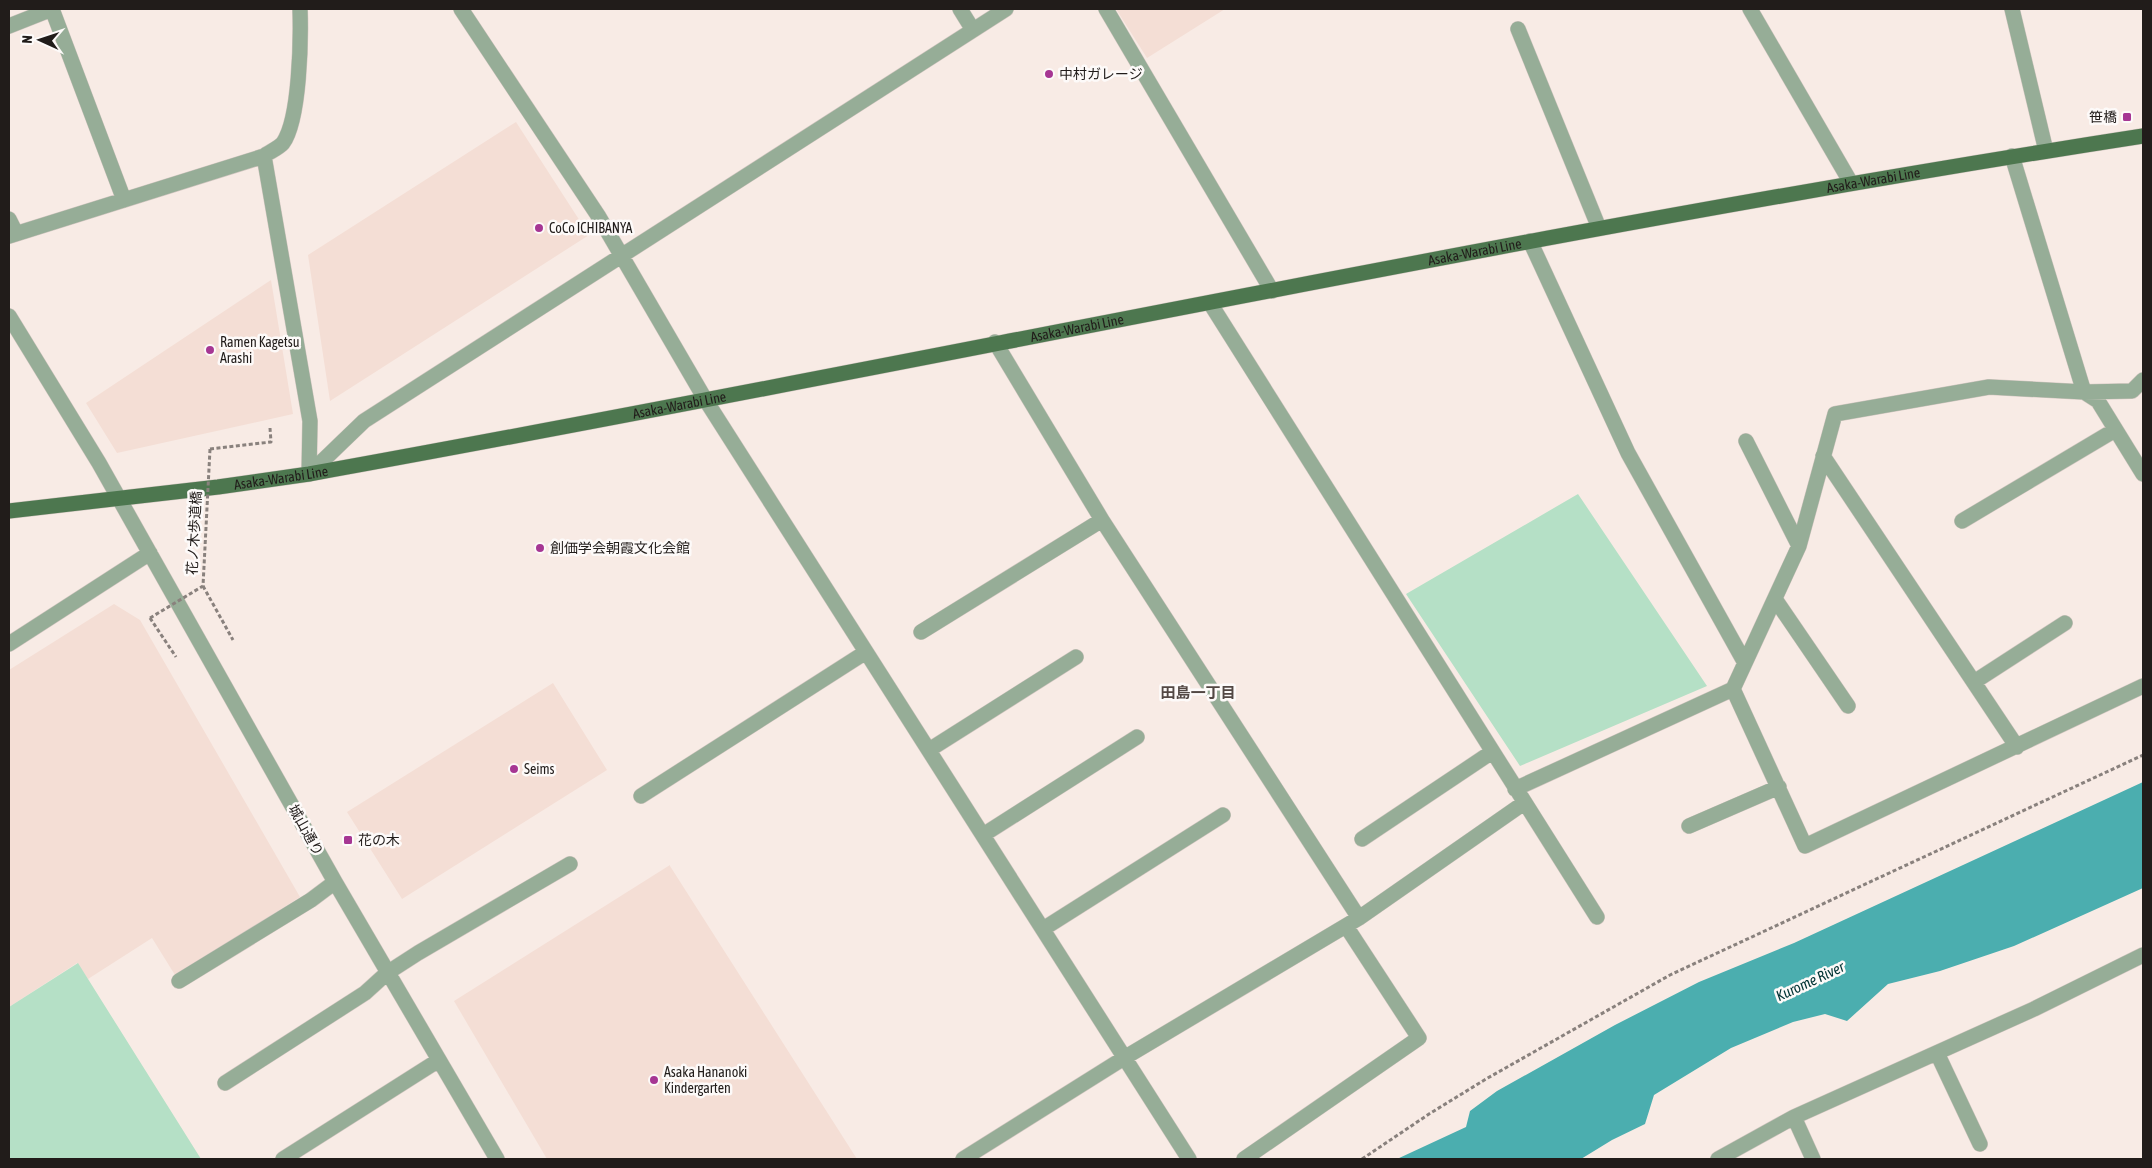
<svg xmlns="http://www.w3.org/2000/svg" width="2152" height="1168" font-family="'Asap Condensed','Noto Sans JP',sans-serif">
  <style>
    .built { fill: #f4ded5 }
    .green { fill: #b5e0c6 }
    .water { fill: #4baeaf }
    .lines { fill: none; stroke-linecap: round; stroke-linejoin: round }
    .minor-casing { stroke: #d1c6c0; stroke-width: 16 }
    .major-casing { stroke: #d1c6c0; stroke-width: 16 }
    .path { stroke: #89817d; stroke-width: 3; stroke-dasharray: 4 2.5; stroke-linecap: butt }
    .minor { stroke: #96ad97; stroke-width: 15 }
    .major { stroke: #4d774f; stroke-width: 15 }
    .path-bridge { stroke: #89817d; stroke-width: 3; stroke-dasharray: 4 2.5; stroke-linecap: butt }
    .poi-dot { fill: #a63693; stroke: #fdfaf9; stroke-width: 2 }
    .labels { text-anchor: middle; dominant-baseline: central; stroke-width: 5; stroke-linejoin: round; paint-order: stroke }
    .poi-label { font-size: 14px; fill: #211c1a; stroke: #fdfaf9; text-anchor: start }
    .street-label { font-size: 14px; fill: #211c1a; stroke: #fdfaf9 }
    .neighbourhood-label { font-size: 15px; font-weight: bold; fill: #534844; stroke: #fdfaf9 }
    .water-label { font-size: 15px; font-style: italic; fill: #013233; stroke: #fdfaf9 }
  </style>
  <rect width="100%" height="100%" fill="#f8ebe5"/>
  <path class="built" d="M 1116,9 L 1225,9 L 1147,58 Z
    M 516,122 L 589,235 L 330,401 L 308,255 Z
    M 271,280 L 293,414 L 117,453 L 86,403 Z
    M 114,604 L 140,620 L 300,897 L 175,975 L 152,938 L 88,979 L 77,963 L 9,1007 L 9,670 Z
    M 553,683 L 607,770 L 402,899 L 347,812 Z
    M 670,865 L 670,866 L 857,1159 L 547,1159 L 454,1001 Z"/>
  <path class="green" d="M 1578,494 L 1707,686 L 1520,766 L 1406,594 Z
    M 78,963 L 88,979 L 201,1159 L 9,1159 L 9,1007 Z"/>
  <path class="water" d="M 2143,782 L 2143,888 L 2014,946 L 1940,971 L 1888,984 L 1847,1021 L 1825,1014 L 1793,1022 L 1731,1048 L 1654,1095 L 1645,1124 L 1612,1140 L 1581,1159 L 1397,1159 L 1466,1127 L 1470,1111 L 1497,1091 L 1615,1025 L 1699,982 L 1794,943 Z"/>
  <g class="lines">
    <g class="minor-casing">
      <path id="minor" d="M 461,9 L 599,217 L 705,399 L 1189,1159
        M 960,9 L 973,30
        M 1106,9 L 1272,291
        M 1750,9 L 1851,183
        M 2012,9 L 2046,151
        M 9,26 L 52,9 L 124,200
        M 1518,29 L 1599,228
        M 264,156 L 310,421 L 309,474
        M 2012,156 L 2084,392 L 2098,401 L 2143,474
        M 9,219 L 16,233
        M 9,236 L 264,156 C 269,152 279,148 283,143 C 300,119 301,39 300,9
        M 1530,241 L 1628,453 L 1745,663
        M 1210,303 L 1597,917
        M 9,316 L 99,463 L 335,882 L 497,1159
        M 995,342 L 1102,520 L 1359,918
        M 1746,441 L 1799,546
        M 1823,456 L 2017,747
        M 309,474 L 364,421 L 1006,9
        M 1962,521 L 2115,430
        M 1775,599 L 1848,706
        M 921,632 L 1102,520
        M 9,644 L 150,553
        M 1974,682 L 2065,623
        M 1733,689 L 1805,846 L 2143,686
        M 929,750 L 1076,657
        M 1515,789 L 1733,689 L 1799,546 L 1835,414 L 1989,387 L 2084,392 L 2132,391 L 2143,380
        M 641,796 L 866,652
        M 1689,826 L 1779,787
        M 983,835 L 1137,737
        M 1362,839 L 1492,752
        M 1043,929 L 1223,815
        M 179,981 L 311,900 L 335,882
        M 1937,1053 L 1980,1144
        M 225,1083 L 365,993 L 387,973 L 418,953 L 570,864
        M 1794,1117 L 1813,1159
        M 283,1159 L 439,1060
        M 963,1159 L 1124,1058 L 1359,918 L 1524,803
        M 1244,1159 L 1419,1038 L 1346,926
        M 1718,1159 L 1794,1117 L 2034,1009 L 2143,955"/>
    </g>
    <g class="major-casing">
      <g id="major">
        <path id="s1" d="M 9,511 L 218,487 L 309,474 C 921,364 1528,231 2143,136"/>
      </g>
    </g>
    <path class="path" d="M 210,449 L 271,442 L 270,428
      M 203,586 L 233,640
      M 150,618 L 176,657
      M 1362,1159 L 1429,1114 L 1486,1079 L 1670,975 L 2143,755"/>
    <use href="#minor" class="minor"/>
    <use href="#major" class="major"/>
    <path class="path-bridge" d="M 150,618 L 203,586 L 210,449"/>
  </g>
  <g class="poi-dot">
    <circle cx="1049" cy="74" r="5"/>
    <rect x="2122" y="112" width="10" height="10" rx="2.5"/>
    <circle cx="539" cy="228" r="5"/>
    <circle cx="210" cy="350" r="5"/>
    <circle cx="540" cy="548" r="5"/>
    <circle cx="514" cy="769" r="5"/>
    <rect x="343" y="835" width="10" height="10" rx="2.5"/>
    <circle cx="654" cy="1080" r="5"/>
  </g>
  <g class="labels">
    <g class="poi-label">
      <text x="1059" y="74">中村ガレージ</text>
      <text x="2117" y="117" text-anchor="end">笹橋</text>
      <text x="549" y="228">CoCo ICHIBANYA</text>
      <text x="220" y="342">Ramen Kagetsu<tspan x="220" dy="16">Arashi</tspan></text>
      <text x="550" y="548">創価学会朝霞文化会館</text>
      <text x="524" y="769">Seims</text>
      <text x="358" y="840">花の木</text>
      <text x="664" y="1072">Asaka Hananoki<tspan x="664" dy="16">Kindergarten</tspan></text>
    </g>
    <g class="street-label">
      <text stroke="none"><textPath href="#s1" startOffset="1894">Asaka-Warabi Line</textPath></text>
      <text stroke="none"><textPath href="#s1" startOffset="1489">Asaka-Warabi Line</textPath></text>
      <text stroke="none"><textPath href="#s1" startOffset="1084">Asaka-Warabi Line</textPath></text>
      <text stroke="none"><textPath href="#s1" startOffset="679">Asaka-Warabi Line</textPath></text>
      <text stroke="none"><textPath href="#s1" startOffset="274">Asaka-Warabi Line</textPath></text>
      <text transform="translate(194 533) rotate(-87)">花ノ木歩道橋</text>
      <text transform="translate(306 830) rotate(61)">城山通り</text>
    </g>
    <g class="neighbourhood-label">
      <text x="1198" y="692">田島一丁目</text>
    </g>
    <g class="water-label">
      <text transform="translate(1810 981) rotate(-25)">Kurome River</text>
    </g>
  </g>
  <rect width="2152" height="1168" fill="none" stroke="#211c1a" stroke-width="20"/>
  <g transform="translate(40 40) rotate(273)" stroke="#fdfaf9" stroke-width="4" paint-order="stroke">
  <path d="M0-4L9 19L0 12L-9 19Z" fill="#211c1a"/>
  <text y="-8" font-size="14" font-weight="bold" text-anchor="middle" fill="#211c1a">N</text>
  </g>
</svg>
